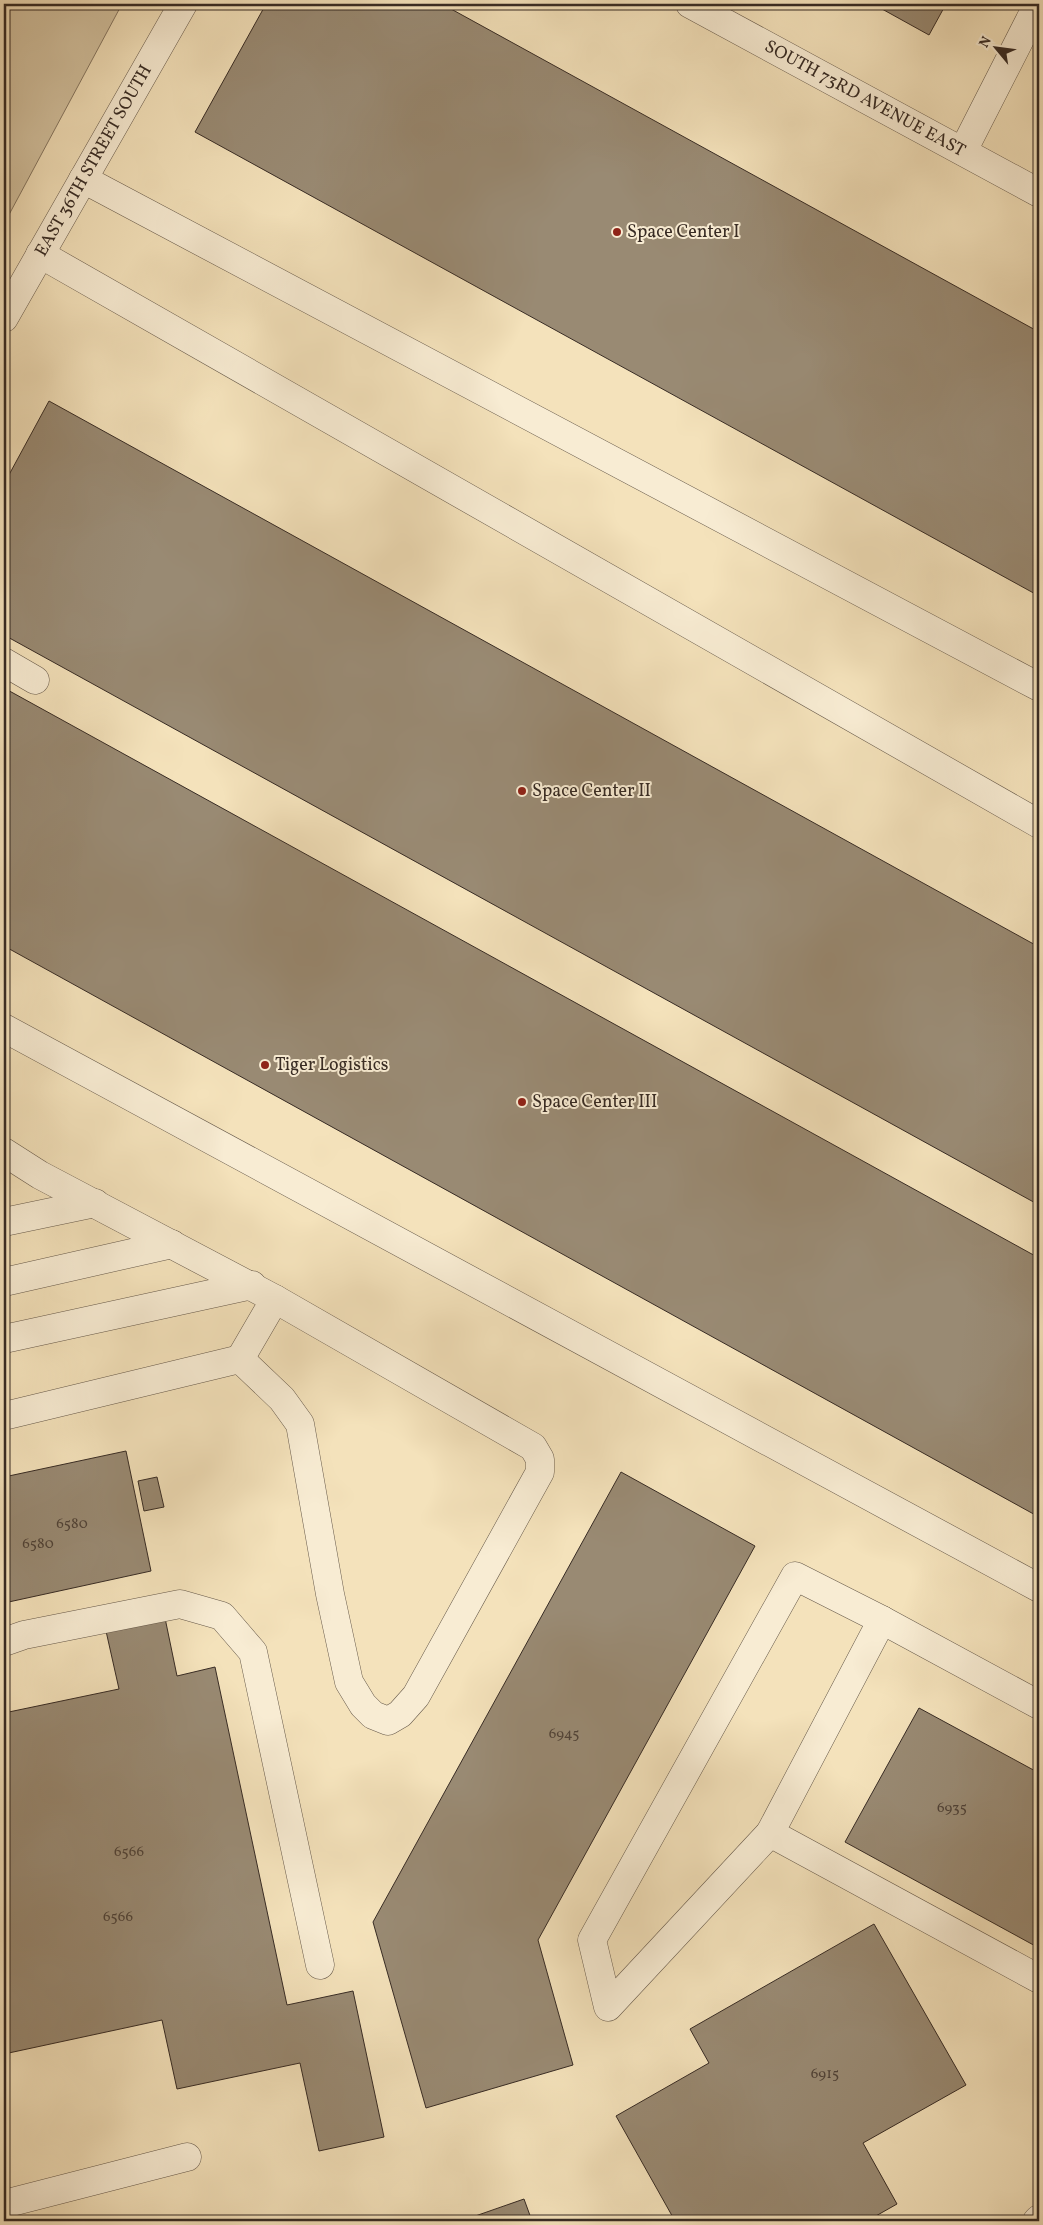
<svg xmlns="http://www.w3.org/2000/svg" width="1043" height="2225" font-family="Vollkorn,serif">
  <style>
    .green { fill: #d4c3a1; stroke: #867762 }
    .building { fill: #998a73; stroke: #372b24 }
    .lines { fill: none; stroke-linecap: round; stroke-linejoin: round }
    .minor-casing { stroke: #66594a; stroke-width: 29 }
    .minor { stroke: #f8ecd3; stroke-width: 28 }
    .poi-dot { fill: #8f2418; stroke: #f8ecd3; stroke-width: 2 }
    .labels { text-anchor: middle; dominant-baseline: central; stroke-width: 4; stroke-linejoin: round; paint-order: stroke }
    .number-label { font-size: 15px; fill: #504338 }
    .street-label { font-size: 18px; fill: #372b24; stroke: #f8ecd3 }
    .poi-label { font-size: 18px; fill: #372b24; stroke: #f8ecd3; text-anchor: start }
  </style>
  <rect width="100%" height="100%" fill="#f4e2bb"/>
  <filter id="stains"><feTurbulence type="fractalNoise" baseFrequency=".004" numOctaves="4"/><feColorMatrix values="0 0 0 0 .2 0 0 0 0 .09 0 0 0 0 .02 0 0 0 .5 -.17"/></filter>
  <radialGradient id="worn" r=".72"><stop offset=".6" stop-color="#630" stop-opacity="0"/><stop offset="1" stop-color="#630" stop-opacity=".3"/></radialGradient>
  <path class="green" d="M 4,4 L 122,4 L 4,224 Z"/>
  <path class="building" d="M 266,4 L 442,4 L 1039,332 L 1039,596 L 195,132 Z
    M 873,4 L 946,4 L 929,35 Z
    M 49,401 L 1039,947 L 1039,1205 L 4,635 L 4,484 Z
    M 4,688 L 1039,1258 L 1039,1517 L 4,946 Z
    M 126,1451 L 151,1571 L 4,1603 L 4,1477 Z
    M 621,1472 L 755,1546 L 538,1940 L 573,2065 L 426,2108 L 373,1922 Z
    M 157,1477 L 164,1507 L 144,1511 L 138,1481 Z
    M 165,1618 L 177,1676 L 215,1667 L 287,2005 L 353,1991 L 384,2137 L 319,2151 L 300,2063 L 177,2089 L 162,2020 L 4,2054 L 4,1713 L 119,1689 L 106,1631 Z
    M 919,1708 L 1039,1773 L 1039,1948 L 845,1842 Z
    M 874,1924 L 966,2085 L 863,2143 L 897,2204 L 867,2221 L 675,2221 L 616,2116 L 709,2063 L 690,2029 Z
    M 524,2199 L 532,2221 L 461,2221 Z"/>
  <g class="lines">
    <g class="minor-casing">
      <g id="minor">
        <path id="s1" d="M 690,4 L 1039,193"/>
        <path d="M 963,151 L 1038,4"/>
        <path d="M 83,179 L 1039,687"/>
        <path d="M 40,254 L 1039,824"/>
        <path id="s2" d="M 4,318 L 183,4"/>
        <path d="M 4,662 L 35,680"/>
        <path d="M 4,1028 L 1039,1588"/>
        <path d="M 4,1152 L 40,1175 L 275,1299 L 240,1359 L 4,1416"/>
        <path d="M 4,1222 L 95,1203"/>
        <path d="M 4,1282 L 172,1244"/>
        <path d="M 4,1339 L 252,1285"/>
        <path d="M 240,1359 L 282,1399 L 300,1424 L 330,1594 L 349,1682 L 363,1705 L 373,1715 L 388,1721 L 400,1714 L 416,1696 L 540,1472 L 540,1459 L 533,1447 L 275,1299"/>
        <path d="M 4,1642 L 24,1635 L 180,1604 L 222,1616 L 253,1652 L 320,1965"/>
        <path d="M 1039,1705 L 882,1620 L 770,1833 L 1039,1979"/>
        <path d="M 770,1833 L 608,2007 L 592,1940 L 795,1576 L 882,1620"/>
        <path d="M 4,2204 L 187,2157"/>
        <path d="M 1037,2221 L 1039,2219"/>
      </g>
    </g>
    <use href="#minor" class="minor"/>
  </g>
  <g class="poi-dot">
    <circle cx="617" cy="232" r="5"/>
    <circle cx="522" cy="791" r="5"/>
    <circle cx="265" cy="1065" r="5"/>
    <circle cx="522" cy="1102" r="5"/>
  </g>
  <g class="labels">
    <g class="number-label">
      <text x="72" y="1524">6580</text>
      <text x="38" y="1544">6580</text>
      <text x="564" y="1734">6945</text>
      <text x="952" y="1808">6935</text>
      <text x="129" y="1852">6566</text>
      <text x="118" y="1917">6566</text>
      <text x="825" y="2074">6915</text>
    </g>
    <g class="street-label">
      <text stroke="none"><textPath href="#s1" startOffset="199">SOUTH 73RD AVENUE EAST</textPath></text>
      <text stroke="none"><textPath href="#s2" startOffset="181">EAST 36TH STREET SOUTH</textPath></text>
    </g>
    <g class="poi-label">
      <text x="627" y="232">Space Center I</text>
      <text x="532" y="791">Space Center II</text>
      <text x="275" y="1065">Tiger Logistics</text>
      <text x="532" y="1102">Space Center III</text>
    </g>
  </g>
  <rect width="1043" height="2225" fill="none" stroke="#f4e2bb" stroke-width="20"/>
  <rect x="5" y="5" width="1033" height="2215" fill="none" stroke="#372b24" stroke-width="2.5"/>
  <rect x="10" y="10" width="1023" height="2205" fill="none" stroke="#372b24"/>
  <g transform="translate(996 48) rotate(299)" stroke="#f8ecd3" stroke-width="4" paint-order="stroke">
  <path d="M0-4L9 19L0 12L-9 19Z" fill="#372b24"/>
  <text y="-8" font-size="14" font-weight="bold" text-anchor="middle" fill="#372b24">N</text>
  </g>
  <rect width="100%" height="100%" filter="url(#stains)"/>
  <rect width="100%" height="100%" fill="url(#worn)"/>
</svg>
